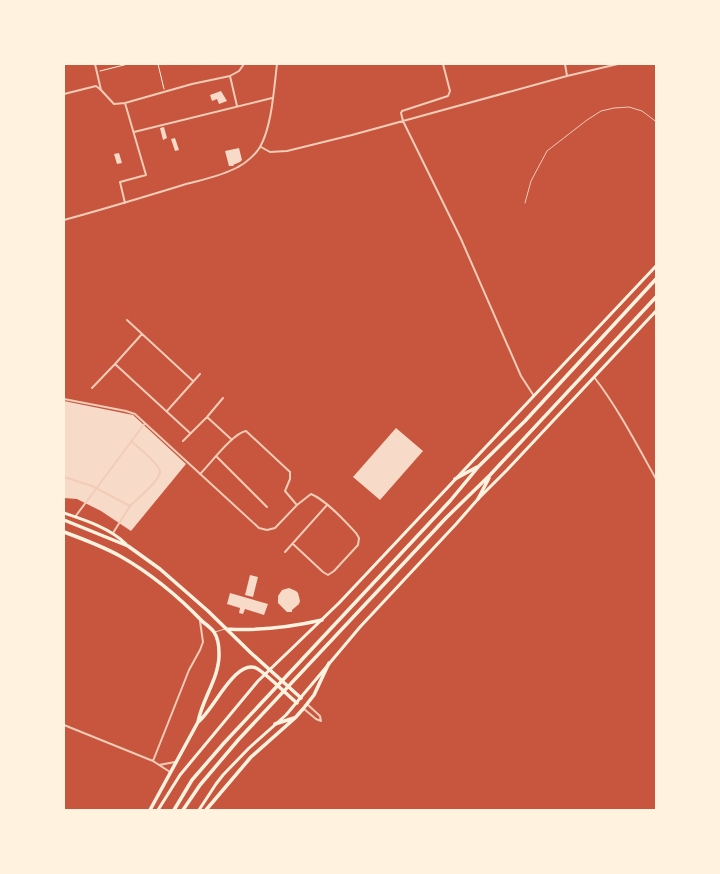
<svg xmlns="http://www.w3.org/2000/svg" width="720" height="874" font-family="'Nunito Sans',sans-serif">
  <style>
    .building { fill: #f7dbc8 }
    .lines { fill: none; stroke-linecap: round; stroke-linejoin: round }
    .path { stroke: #fff3e0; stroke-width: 1 }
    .service { stroke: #f1ccb7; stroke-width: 1 }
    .minor { stroke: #f1ccb7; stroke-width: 2 }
    .secondary { stroke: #fff3e0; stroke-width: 3 }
    .primary { stroke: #fff3e0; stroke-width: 3.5 }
    .trunk { stroke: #fff3e0; stroke-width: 3.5 }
  </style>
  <rect width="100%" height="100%" fill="#c8553d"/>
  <path class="building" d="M 221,91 L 227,101 L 219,104 L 217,99 L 212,101 L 210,95 Z
    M 164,127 L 167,138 L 163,140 L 160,128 Z
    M 175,138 L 179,150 L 175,151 L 171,139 Z
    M 239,148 L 242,160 L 240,162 L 233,165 L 234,166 L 229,166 L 225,151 Z
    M 119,153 L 122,163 L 117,164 L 114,154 Z
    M 64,401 L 133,415 L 186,464 L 131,531 L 101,511 L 77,499 L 64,498 Z
    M 396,428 L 423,451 L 380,500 L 353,477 Z
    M 250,575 L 258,577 L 253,597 L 245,595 Z
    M 289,588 L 296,591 L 298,593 L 300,601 L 299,604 L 292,610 L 292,612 L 287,612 L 278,603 L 278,596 L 282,590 Z
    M 230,593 L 268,604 L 264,615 L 245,609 L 243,614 L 239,613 L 240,608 L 227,604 Z"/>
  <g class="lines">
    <path class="path" d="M 158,64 L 164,89
      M 100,71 L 128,64"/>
    <path class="service" d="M 525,203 L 531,181 L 547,151 L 587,120 L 601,111 L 614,108 L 629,107 L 642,111 L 654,120 L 656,122
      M 215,632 L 225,629"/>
    <path class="minor" d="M 95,64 L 101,90
      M 443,64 L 450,91 L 448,96 L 402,111 L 401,113 L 403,121 L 461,239 L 521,376 L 534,396
      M 565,64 L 567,76
      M 64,94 L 96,86 L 101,90 L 114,104 L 125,103 L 192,84 L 230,76
      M 237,106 L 230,76 L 239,71 L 244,64
      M 134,132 L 272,98
      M 261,147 L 270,152 L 287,151 L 352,135 L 567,76 L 618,64
      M 125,203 L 120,182 L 146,175 L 125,103
      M 64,220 C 104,209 144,197 183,185 C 201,180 222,176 238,167 C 246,163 256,154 260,147 C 272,126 274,88 277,64
      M 127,320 L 193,381
      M 142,334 L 115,364 L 190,433
      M 594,377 C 618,408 637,445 656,479
      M 92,388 L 115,364
      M 64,399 L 126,411 L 135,414 L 259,528 L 267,530 L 275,528 L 297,505 L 311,494 C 326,500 345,521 356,533 L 359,538 L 358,545 L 334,571 L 328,575 L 323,572 L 293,544
      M 167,411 L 200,374
      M 207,417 L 231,439
      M 183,441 L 207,417 L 223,398
      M 217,457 L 267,507
      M 200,474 C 210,464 233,433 246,431 L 290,472 L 290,479 L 285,491 L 296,504
      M 64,477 L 92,486 L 130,506 L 113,533
      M 130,506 C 137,499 161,480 160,471 C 158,463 138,447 131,441
      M 75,517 L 145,423
      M 285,552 L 327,505
      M 307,704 L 320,716 L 321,721
      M 304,709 L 316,719 L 321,721
      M 64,725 L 153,761 L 170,772
      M 153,761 L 189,670 L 200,650 L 203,642 L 200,621
      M 159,765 L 175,762"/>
    <path class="secondary" d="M 64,513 C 85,520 110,528 126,544
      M 158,810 L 180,775 L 258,681 L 339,603 L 656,266
      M 199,810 L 216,784 L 223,775 L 249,748 L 286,715 L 360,627 L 457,523 L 478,499 L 507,470 L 656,311"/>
    <path class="primary" d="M 64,520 L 128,546 L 160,569 L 208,611 L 251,653 L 301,698
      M 64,532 C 83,539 102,546 120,556 C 150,573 179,597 203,622 C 207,625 212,629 214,632 C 218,638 219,647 219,653 C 220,677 202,699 198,722
      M 227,629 C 259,631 291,627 322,620
      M 275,724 L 294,718
      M 150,810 L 198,722 C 213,711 235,659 256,668 C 266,673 287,695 297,703
      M 206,810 L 251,757 L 295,718 L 303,709 L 314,695 L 329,663"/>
    <path class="trunk" d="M 455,479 L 477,467
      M 478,499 L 489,478
      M 174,810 L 192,780 L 224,743 L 450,501 L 479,466 L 525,421 L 656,279
      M 183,810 L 200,785 L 239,739 L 446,518 L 490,475 L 656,297"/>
  </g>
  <rect width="720" height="874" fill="none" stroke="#fff3e0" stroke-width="130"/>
</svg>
